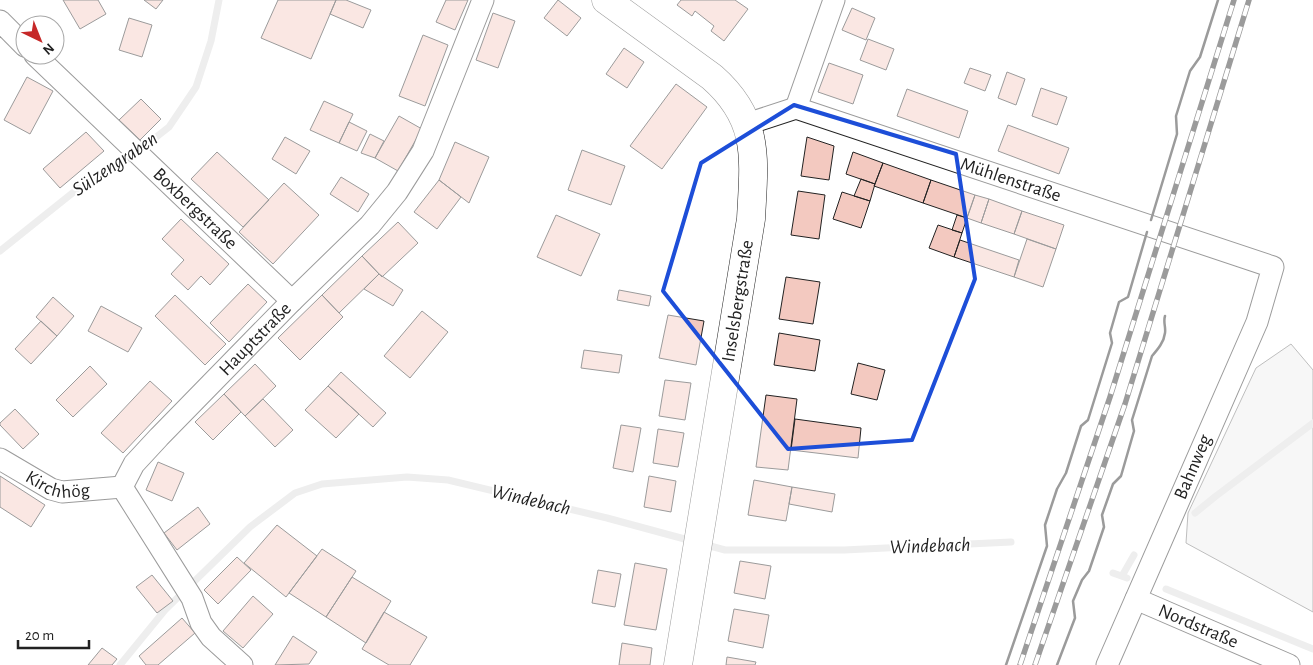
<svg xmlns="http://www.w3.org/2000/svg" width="1313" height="665" font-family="'Alegreya Sans',sans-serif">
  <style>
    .green { fill: #eee; stroke: #6f6f6f }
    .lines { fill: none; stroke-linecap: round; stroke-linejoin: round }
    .stream { stroke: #d9d9d9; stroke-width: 7 }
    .building { fill: #f3c9c0; stroke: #222 }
    .street-casing { stroke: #222; stroke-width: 23 }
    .secondary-casing { stroke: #222; stroke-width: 29 }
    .street { stroke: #fff; stroke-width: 21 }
    .secondary { stroke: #fff; stroke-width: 28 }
    .rail-casing { stroke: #222; stroke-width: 5.5 }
    .rail { stroke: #fff; stroke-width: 4; stroke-dasharray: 11; stroke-linecap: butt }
    .wall { stroke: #222; stroke-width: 2.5 }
    .marked { fill: none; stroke: #1d4ed8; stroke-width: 4; stroke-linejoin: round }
    .labels { text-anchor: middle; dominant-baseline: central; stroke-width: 4; stroke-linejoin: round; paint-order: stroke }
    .street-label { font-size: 19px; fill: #222; stroke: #fff }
    .water-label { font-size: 20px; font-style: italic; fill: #222; stroke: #fff }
  </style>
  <rect width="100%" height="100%" fill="#fff"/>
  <path class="green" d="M 1291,344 L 1313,370 L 1313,612 L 1186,543 L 1188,513 L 1256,368 Z"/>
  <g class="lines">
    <path class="stream" d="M 0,251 L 90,179 L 118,167 L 169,127 L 196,87 L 211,41 L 219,0
      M 1195,513 L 1216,496 L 1313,423
      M 703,544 L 725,550 L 844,550 L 1011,542
      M 1113,573 L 1127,578
      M 1122,576 L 1134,555
      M 1166,589 L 1313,649
      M 120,665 L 165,610 L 250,527 L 295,493 L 322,484 L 407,477 L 448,480 L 607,518 L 692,541"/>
  </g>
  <path class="building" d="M 63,0 L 98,0 L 106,14 L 80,29 Z
    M 144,0 L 163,0 L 156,9 Z
    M 278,0 L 336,0 L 311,59 L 261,38 Z
    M 336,0 L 346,0 L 371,10 L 363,28 L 330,14 Z
    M 446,0 L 468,0 L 455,30 L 436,22 Z
    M 558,0 L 581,18 L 567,36 L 544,18 Z
    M 681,0 L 735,0 L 748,9 L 724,41 L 711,31 L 714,26 L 695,11 L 692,16 L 677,5 Z
    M 852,8 L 875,18 L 866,40 L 842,30 Z
    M 493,13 L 515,21 L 498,68 L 476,60 Z
    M 129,18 L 152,25 L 142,57 L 119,50 Z
    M 423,35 L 448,45 L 425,106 L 399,96 Z
    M 868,39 L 894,49 L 886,70 L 860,60 Z
    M 624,48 L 644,62 L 627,88 L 606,74 Z
    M 829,63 L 863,75 L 853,104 L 818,92 Z
    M 970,68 L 991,75 L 985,91 L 964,83 Z
    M 1007,72 L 1025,79 L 1016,105 L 998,98 Z
    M 27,77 L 53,91 L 30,134 L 4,120 Z
    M 676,84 L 707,107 L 662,169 L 630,146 Z
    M 1041,88 L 1067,97 L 1057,125 L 1032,116 Z
    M 907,89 L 968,111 L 959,138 L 897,116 Z
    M 141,99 L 161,119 L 140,140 L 119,120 Z
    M 324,101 L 353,114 L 339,143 L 310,130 Z
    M 399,116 L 422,129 L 398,171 L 375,158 Z
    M 349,122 L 367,131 L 357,151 L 339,143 Z
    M 1008,125 L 1069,148 L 1059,174 L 998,151 Z
    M 86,132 L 104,151 L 60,188 L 43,169 Z
    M 370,134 L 384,141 L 375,158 L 361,153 Z
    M 285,137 L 310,151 L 296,174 L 272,159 Z
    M 807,137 L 834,146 L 829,180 L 801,176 Z
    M 455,142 L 489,157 L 469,203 L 439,180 Z
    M 582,150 L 625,166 L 611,205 L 568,190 Z
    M 217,152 L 269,200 L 243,227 L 191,179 Z
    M 853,152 L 883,163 L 875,184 L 846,174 Z
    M 883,163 L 931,180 L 923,203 L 874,186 Z
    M 341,177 L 369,194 L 358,212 L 330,194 Z
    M 861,179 L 875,184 L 870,201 L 854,196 Z
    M 439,180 L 461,197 L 437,229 L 414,212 Z
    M 931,180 L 975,195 L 967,218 L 923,203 Z
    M 284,183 L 319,215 L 273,264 L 239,232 Z
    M 798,191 L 825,195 L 819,239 L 791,235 Z
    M 842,192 L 870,201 L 861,228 L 833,219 Z
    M 975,195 L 989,199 L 981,223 L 967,218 Z
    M 989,199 L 1022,211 L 1014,234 L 981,223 Z
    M 1022,211 L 1064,225 L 1056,249 L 1014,234 Z
    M 556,215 L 600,234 L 581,276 L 537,257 Z
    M 957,215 L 967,218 L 962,233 L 952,230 Z
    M 181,219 L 229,264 L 210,285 L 201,276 L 188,290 L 171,274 L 184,260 L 162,239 Z
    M 398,222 L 418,243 L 382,277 L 362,256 Z
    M 938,225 L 962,233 L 954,257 L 929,248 Z
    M 1027,239 L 1056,249 L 1043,287 L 1014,277 Z
    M 960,240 L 1019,260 L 1014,277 L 954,257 Z
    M 362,256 L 379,274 L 339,313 L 322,295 Z
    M 379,274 L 403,290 L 393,306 L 364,289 Z
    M 786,277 L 820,282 L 813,324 L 779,319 Z
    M 248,284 L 267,302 L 229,342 L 210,323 Z
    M 619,290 L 651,296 L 649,306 L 617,300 Z
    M 175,295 L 226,344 L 205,365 L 155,316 Z
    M 322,295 L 343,317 L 300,360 L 278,338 Z
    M 53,297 L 74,316 L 57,336 L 36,317 Z
    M 101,306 L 142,328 L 128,352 L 88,331 Z
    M 422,311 L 448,332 L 410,378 L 384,356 Z
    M 668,315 L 704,321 L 696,365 L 659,358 Z
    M 41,321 L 57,336 L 31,364 L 15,349 Z
    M 779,333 L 820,340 L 815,371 L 774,365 Z
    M 584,350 L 622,355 L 619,373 L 581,368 Z
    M 858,363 L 885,370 L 877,400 L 851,394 Z
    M 255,364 L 276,386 L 245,416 L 224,394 Z
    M 90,366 L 107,384 L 73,417 L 56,400 Z
    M 341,372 L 386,413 L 373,427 L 328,386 Z
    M 665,380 L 691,383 L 685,420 L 659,416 Z
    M 150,381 L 172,401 L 123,453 L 101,433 Z
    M 328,386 L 359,414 L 336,438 L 305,410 Z
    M 224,394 L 241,412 L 213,440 L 195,422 Z
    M 766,395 L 797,399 L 788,470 L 756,467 Z
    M 263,399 L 293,430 L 275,447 L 245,416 Z
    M 15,409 L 39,434 L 23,449 L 0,425 L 0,423 Z
    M 795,419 L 861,428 L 858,458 L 791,450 Z
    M 621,425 L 641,428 L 633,472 L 613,468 Z
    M 658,429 L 684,433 L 678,467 L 653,463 Z
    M 158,462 L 184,473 L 172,501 L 146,490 Z
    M 0,476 L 45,505 L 31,527 L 0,507 Z
    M 649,476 L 676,481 L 671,512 L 644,507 Z
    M 754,480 L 792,487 L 786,521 L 748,515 Z
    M 792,487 L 835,494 L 832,512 L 789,504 Z
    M 198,507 L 210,524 L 177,550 L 164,533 Z
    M 277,525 L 317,556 L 286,597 L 244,563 Z
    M 322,549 L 356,571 L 326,617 L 289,593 Z
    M 237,557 L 251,570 L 218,604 L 204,590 Z
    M 740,561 L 771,566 L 765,599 L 734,593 Z
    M 635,563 L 667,569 L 656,630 L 624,625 Z
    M 598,570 L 621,574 L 615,607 L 592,603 Z
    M 152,575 L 173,601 L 157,613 L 136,587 Z
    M 352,577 L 391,601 L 366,643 L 326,617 Z
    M 253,596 L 273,614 L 243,648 L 223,631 Z
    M 734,609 L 769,615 L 763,648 L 728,641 Z
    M 384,612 L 427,637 L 410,665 L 389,665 L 362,649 Z
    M 182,618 L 195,633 L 158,665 L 146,665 L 139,656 Z
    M 293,636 L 317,652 L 309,664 L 275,665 Z
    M 622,643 L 652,648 L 650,665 L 619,665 Z
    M 102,648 L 117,659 L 112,665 L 88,665 Z
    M 727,657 L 756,662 L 755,665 L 726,665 Z"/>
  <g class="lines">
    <g class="street-casing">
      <g id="street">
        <path d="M 0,21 L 25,46"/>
        <path id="s1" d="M 35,55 L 292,301"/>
        <path d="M 796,108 L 834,0"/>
        <path id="s2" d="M 747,124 L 796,108 L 1273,267 L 1257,322 L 1107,665"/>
        <path id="s3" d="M 0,459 L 51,489 L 62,492 L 122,487"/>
        <path id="s4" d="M 122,487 L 134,464 L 159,437 L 292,301 L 370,225 L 397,192 L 423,151 L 483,0"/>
        <path d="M 122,487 L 192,598 L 201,623 L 211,637 L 242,665"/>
        <path id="s5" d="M 1136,599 L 1289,665"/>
      </g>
    </g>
    <g class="secondary-casing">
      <path id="secondary" d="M 606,0 L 712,77 C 761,120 754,160 751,219 L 678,665"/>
    </g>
    <use href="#street" class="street"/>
    <use href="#secondary" class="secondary"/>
    <g class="rail-casing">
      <path id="rail" d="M 1020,665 L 1110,397 L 1234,0
        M 1035,665 L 1125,404 L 1249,0"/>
    </g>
    <use href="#rail" class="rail"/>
    <path class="wall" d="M 1151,220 L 1177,134 L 1176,116 L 1190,71 L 1200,57 L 1218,0
      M 1006,665 L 1047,546 L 1045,525 L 1057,489 L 1066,473 L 1081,426 L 1088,420 L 1112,343 L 1110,333 L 1119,302 L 1128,297 L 1147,232
      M 1057,665 L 1075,618 L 1073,601 L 1082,580 L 1089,571 L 1104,527 L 1102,515 L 1113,484 L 1121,476 L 1134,431 L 1132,420 L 1152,356 C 1158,349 1164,342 1165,333 C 1166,327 1163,322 1165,316"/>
  </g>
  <path d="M0 0H1313V665H0ZM 794,105 L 956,154 L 975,279 L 912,440 L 788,449 L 663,291 L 701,163 Z" fill="#fff" fill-opacity=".55" fill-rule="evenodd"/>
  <path class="marked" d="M 794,105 L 956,154 L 975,279 L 912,440 L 788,449 L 663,291 L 701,163 Z"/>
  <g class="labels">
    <g class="street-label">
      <text stroke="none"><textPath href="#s2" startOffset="278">Mühlenstraße</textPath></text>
      <text stroke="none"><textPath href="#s1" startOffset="222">Boxbergstraße</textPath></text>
      <text transform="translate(738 301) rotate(-81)">Inselsbergstraße</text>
      <text stroke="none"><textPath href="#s4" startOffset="200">Hauptstraße</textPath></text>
      <text transform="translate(1193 467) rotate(-67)">Bahnweg</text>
      <text stroke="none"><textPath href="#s3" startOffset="65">Kirchhög</textPath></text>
      <text stroke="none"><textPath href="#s5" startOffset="68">Nordstraße</textPath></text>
    </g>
    <g class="water-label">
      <text transform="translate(115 164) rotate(-34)">Sülzengraben</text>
      <text transform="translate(531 500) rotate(13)">Windebach</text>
      <text transform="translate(930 546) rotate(-2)">Windebach</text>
    </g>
  </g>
  <g transform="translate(40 40) rotate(137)"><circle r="24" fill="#ffffff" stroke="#a7a7a7"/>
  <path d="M0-4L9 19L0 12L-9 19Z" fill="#c62828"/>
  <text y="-8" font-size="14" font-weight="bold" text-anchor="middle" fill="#222222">N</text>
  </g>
  <path d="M18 640v8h71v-8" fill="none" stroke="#222222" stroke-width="2.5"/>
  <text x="25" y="640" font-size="15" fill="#222222" stroke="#ffffff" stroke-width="4" paint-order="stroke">20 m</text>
</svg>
